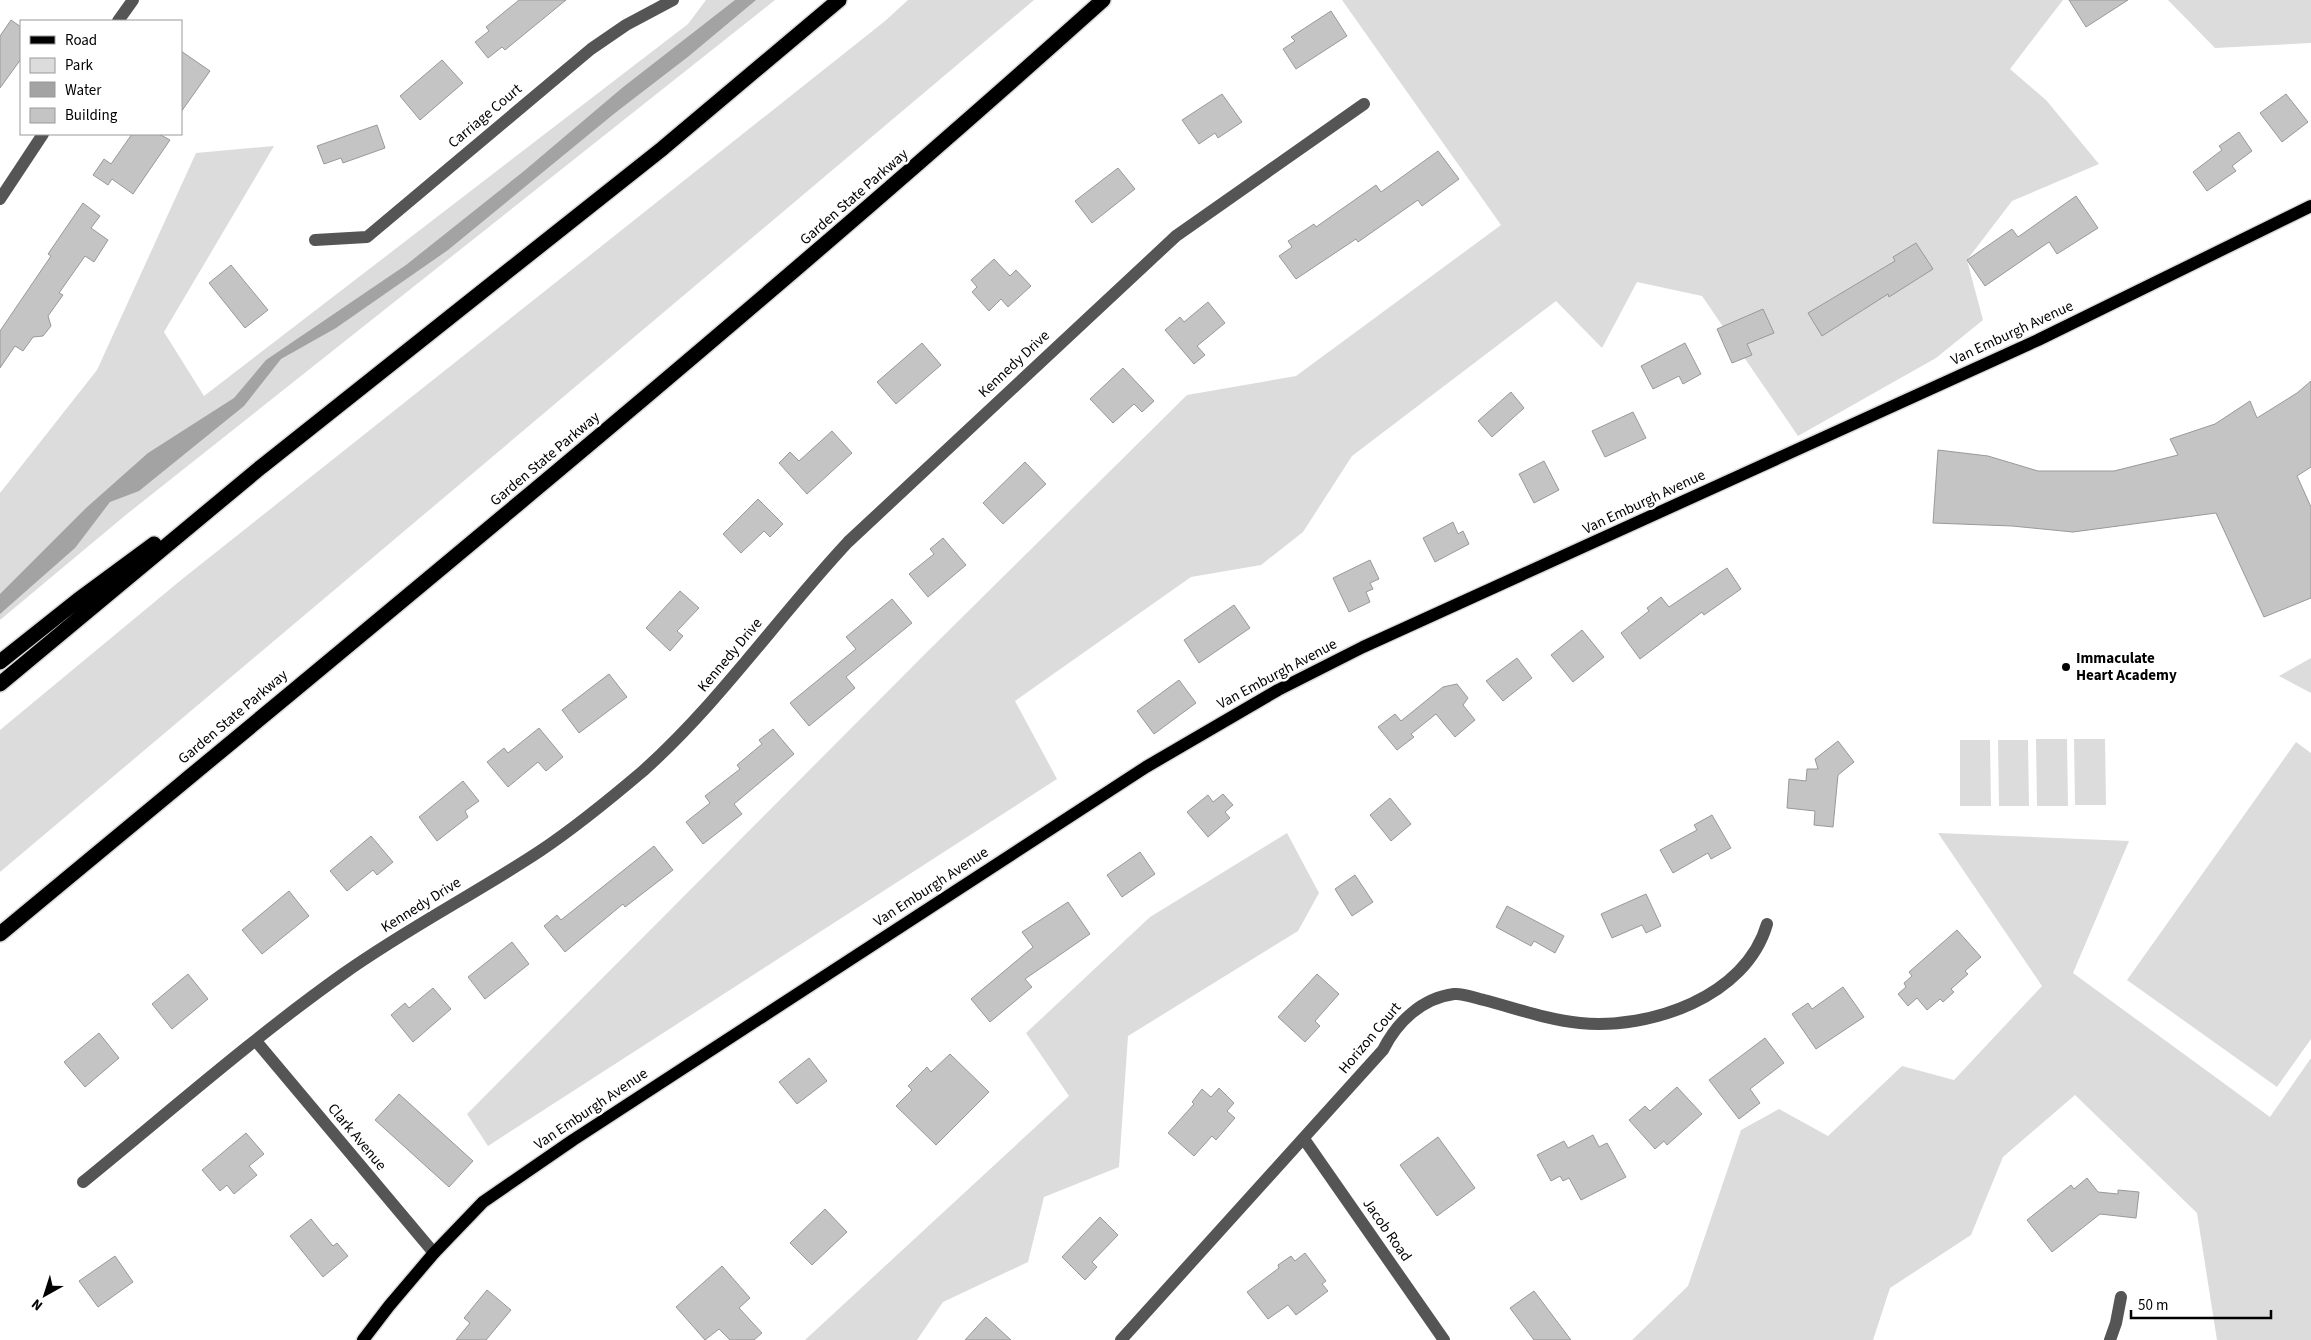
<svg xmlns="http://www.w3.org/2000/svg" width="2311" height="1340" font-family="'Source Sans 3',sans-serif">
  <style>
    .green { fill: #dcdcdc }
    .water { fill: #a3a3a3 }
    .building { fill: #c4c4c4; stroke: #999 }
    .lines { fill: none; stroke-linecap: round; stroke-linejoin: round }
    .major-casing { stroke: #dbdbdb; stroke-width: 15 }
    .highway-casing { stroke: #dbdbdb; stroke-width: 18 }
    .minor { stroke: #555; stroke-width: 12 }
    .major { stroke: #000; stroke-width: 12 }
    .highway { stroke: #000; stroke-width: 15 }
    .poi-dot { fill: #000; stroke: #fff; stroke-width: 2 }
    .labels { text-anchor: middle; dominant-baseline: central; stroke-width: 5; stroke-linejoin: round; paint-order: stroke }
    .street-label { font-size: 15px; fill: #000; stroke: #fff }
    .poi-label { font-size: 15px; font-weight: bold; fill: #000; stroke: #fff; text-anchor: start }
  </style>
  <rect width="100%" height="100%" fill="#fff"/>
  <path class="green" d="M 706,0 L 775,0 L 127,514 L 0,620 L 0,493 L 97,370 L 196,153 L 274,146 L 164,332 L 204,396 L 688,24 Z
    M 908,0 L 1034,0 L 0,872 L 0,730 L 181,580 L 885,21 Z
    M 1342,0 L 2063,0 L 2010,69 L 2046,100 L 2099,164 L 2012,201 L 1967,260 L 1983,320 L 1936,358 L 1798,436 L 1702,296 L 1637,282 L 1602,348 L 1556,301 L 1352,456 L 1303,532 L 1261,565 L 1191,577 L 1015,701 L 1057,779 L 488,1146 L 467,1114 L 927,652 L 1187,395 L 1296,376 L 1501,225 Z
    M 2168,0 L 2311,0 L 2311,43 L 2215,48 Z
    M 2311,658 L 2311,693 L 2279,676 Z
    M 2036,739 L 2067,739 L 2068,806 L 2037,806 Z
    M 2074,739 L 2105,739 L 2106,805 L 2075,805 Z
    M 1960,740 L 1990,740 L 1991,806 L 1960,806 Z
    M 1998,740 L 2028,740 L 2029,806 L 1999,806 Z
    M 2296,742 L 2311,753 L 2311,1039 L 2277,1087 L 2127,980 Z
    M 1287,833 L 1319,893 L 1298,931 L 1128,1036 L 1119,1167 L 1044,1197 L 1028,1262 L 943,1302 L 917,1340 L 805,1340 L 1069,1096 L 1026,1033 L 1150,917 Z
    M 1938,833 L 2129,841 L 2073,973 L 2270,1117 L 2311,1058 L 2311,1340 L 2217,1340 L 2197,1213 L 2075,1095 L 2003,1157 L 1971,1235 L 1890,1288 L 1873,1340 L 1632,1340 L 1688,1286 L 1741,1130 L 1779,1109 L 1828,1136 L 1902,1066 L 1954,1080 L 2042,986 Z"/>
  <path class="water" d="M 735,0 L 756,0 L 689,56 L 615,113 L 448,250 L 336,328 L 281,359 L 244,406 L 139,491 L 110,502 L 75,548 L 0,614 L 0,594 L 86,508 L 148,453 L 234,398 L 266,360 L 406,265 L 524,171 L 622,88 Z"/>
  <path class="building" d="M 519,0 L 566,0 L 505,50 L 502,47 L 488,58 L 475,42 L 489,31 L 486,27 Z
    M 2069,0 L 2128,0 L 2086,27 Z
    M 1331,11 L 1347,36 L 1296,69 L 1283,49 L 1295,41 L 1291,37 Z
    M 11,20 L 21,27 L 21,59 L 0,88 L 0,36 Z
    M 181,51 L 210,71 L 181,112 Z
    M 442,60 L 463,83 L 420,120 L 400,96 Z
    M 1222,94 L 1242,122 L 1218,138 L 1215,133 L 1199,144 L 1182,120 Z
    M 2286,94 L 2308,122 L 2282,142 L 2260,113 Z
    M 377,125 L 385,148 L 343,163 L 341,158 L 324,164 L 317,146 Z
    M 2239,132 L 2252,151 L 2232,166 L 2236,171 L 2207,191 L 2193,172 L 2222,150 L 2219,146 Z
    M 132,134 L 159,134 L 170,140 L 133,194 L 112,179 L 108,185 L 93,175 L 104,159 L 111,164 Z
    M 1438,151 L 1459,179 L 1422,206 L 1418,200 L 1358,242 L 1356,239 L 1296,279 L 1279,256 L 1292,247 L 1288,241 L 1314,224 L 1316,227 L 1376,185 L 1381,192 Z
    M 1118,168 L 1135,189 L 1092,223 L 1075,201 Z
    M 2076,196 L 2098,228 L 2057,254 L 2049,242 L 1985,286 L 1967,260 L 2012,229 L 2018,237 Z
    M 83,203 L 100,216 L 91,228 L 108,240 L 94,262 L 85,256 L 59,293 L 63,295 L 48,316 L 51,326 L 43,336 L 33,337 L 23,351 L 15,346 L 0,368 L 0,331 L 51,256 L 48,254 Z
    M 1916,243 L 1933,269 L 1889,297 L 1888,294 L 1822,336 L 1808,313 L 1895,261 L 1893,257 Z
    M 994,259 L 1010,276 L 1016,270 L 1031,286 L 1008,307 L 1001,299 L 989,311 L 972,292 L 977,287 L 971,280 Z
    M 231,265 L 268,310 L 245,328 L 209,283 Z
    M 1208,302 L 1225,323 L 1197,346 L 1205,355 L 1194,364 L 1165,330 L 1180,317 L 1184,322 Z
    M 1763,309 L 1774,333 L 1747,344 L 1752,355 L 1732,363 L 1717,329 Z
    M 922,343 L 941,365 L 896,404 L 877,382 Z
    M 1685,343 L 1701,374 L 1683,384 L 1679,376 L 1653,389 L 1641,366 Z
    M 1123,368 L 1154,401 L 1142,412 L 1134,404 L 1113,423 L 1090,399 Z
    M 2311,381 L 2311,467 L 2297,476 L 2311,507 L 2311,598 L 2264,617 L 2216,513 L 2073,532 L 2012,526 L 1933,523 L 1938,450 L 1988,456 L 2038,471 L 2114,471 L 2178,455 L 2170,439 L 2215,424 L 2250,401 L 2257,418 L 2297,393 Z
    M 1511,392 L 1524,408 L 1492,437 L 1478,421 Z
    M 1633,412 L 1646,438 L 1605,457 L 1592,431 Z
    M 832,431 L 852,453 L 807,494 L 779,463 L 790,452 L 799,461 Z
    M 1544,461 L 1559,490 L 1534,503 L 1519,474 Z
    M 1025,462 L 1046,484 L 1003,524 L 983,503 Z
    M 758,499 L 783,524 L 770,537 L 764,531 L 741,553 L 723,534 Z
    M 1453,522 L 1458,534 L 1463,531 L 1469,544 L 1435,562 L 1423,538 Z
    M 943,538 L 966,565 L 928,597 L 909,574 L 934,554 L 930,549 Z
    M 1370,560 L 1379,579 L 1370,583 L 1373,589 L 1366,592 L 1370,602 L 1349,612 L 1333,578 Z
    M 1727,568 L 1741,589 L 1704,615 L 1702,612 L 1640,659 L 1621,633 L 1649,611 L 1647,608 L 1661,597 L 1669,607 Z
    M 680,591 L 699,608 L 677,631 L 683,636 L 670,651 L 646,628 Z
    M 892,599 L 912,623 L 846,677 L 855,688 L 809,726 L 790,703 L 856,649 L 846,637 Z
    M 1234,605 L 1250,628 L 1199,663 L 1184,640 Z
    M 1582,630 L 1604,657 L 1573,682 L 1551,655 Z
    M 1517,658 L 1532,678 L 1503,701 L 1486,681 Z
    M 609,674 L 627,697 L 579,733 L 562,710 Z
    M 1179,680 L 1196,703 L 1154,734 L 1137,711 Z
    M 1457,684 L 1468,698 L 1463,705 L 1475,720 L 1455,737 L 1436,714 L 1411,734 L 1414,737 L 1397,750 L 1378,727 L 1395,714 L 1401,721 L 1443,687 Z
    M 539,728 L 563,757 L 546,771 L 538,762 L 508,787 L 487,762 L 504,748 L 508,753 Z
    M 773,729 L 794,754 L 734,804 L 742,814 L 703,844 L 686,822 L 710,803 L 705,796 L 740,769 L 737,765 L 762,744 L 759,740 Z
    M 1838,741 L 1854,762 L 1838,775 L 1833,827 L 1814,825 L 1815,811 L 1787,808 L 1789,779 L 1806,781 L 1807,769 L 1818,769 L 1815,759 Z
    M 463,781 L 479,801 L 465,811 L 468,817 L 437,841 L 419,817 Z
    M 1223,794 L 1233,805 L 1225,812 L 1230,818 L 1208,837 L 1187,812 L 1208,795 L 1213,802 Z
    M 1390,798 L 1411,824 L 1391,841 L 1370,815 Z
    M 1712,815 L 1731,848 L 1711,859 L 1708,853 L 1673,873 L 1660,850 L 1697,830 L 1694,825 Z
    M 371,836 L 393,862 L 377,875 L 373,870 L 347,891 L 330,871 Z
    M 654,846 L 673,870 L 625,907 L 623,904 L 565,952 L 544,926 L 557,915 L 561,920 Z
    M 1140,852 L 1155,874 L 1122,897 L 1107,875 Z
    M 1355,875 L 1373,902 L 1352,916 L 1335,889 Z
    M 289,891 L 309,916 L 262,954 L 242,930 Z
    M 1646,894 L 1661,926 L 1646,933 L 1642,925 L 1612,938 L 1601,914 Z
    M 1068,902 L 1090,934 L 1025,979 L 1032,987 L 990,1022 L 971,999 L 1033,947 L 1022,932 Z
    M 1507,906 L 1564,936 L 1555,953 L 1534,941 L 1531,946 L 1496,927 Z
    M 1957,930 L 1981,957 L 1965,971 L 1968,974 L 1951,989 L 1954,992 L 1943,1002 L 1940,999 L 1927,1010 L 1917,998 L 1908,1006 L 1898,994 L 1906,987 L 1904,983 L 1912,976 L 1909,972 Z
    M 512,942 L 529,964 L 485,999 L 468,977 Z
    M 188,974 L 208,999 L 172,1029 L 152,1004 Z
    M 1317,974 L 1339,994 L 1315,1021 L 1320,1026 L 1305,1042 L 1278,1017 Z
    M 1843,987 L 1864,1017 L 1816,1049 L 1792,1014 L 1808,1003 L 1812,1009 Z
    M 433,988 L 451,1009 L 413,1042 L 391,1015 L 405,1003 L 409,1008 Z
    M 99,1033 L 119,1058 L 85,1087 L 64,1062 Z
    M 1765,1038 L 1784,1063 L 1750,1089 L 1760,1103 L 1739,1119 L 1709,1080 Z
    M 950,1054 L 989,1092 L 936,1145 L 896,1106 L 912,1090 L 908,1086 L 927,1067 L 931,1072 Z
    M 809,1058 L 827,1081 L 797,1104 L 779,1082 Z
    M 1677,1087 L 1702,1114 L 1667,1145 L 1664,1141 L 1655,1149 L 1629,1120 L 1645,1106 L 1650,1111 Z
    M 1219,1088 L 1234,1103 L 1227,1111 L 1235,1118 L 1216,1140 L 1212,1136 L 1194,1156 L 1168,1133 L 1194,1104 L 1192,1102 L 1202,1089 L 1211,1097 Z
    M 399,1094 L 473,1161 L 449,1187 L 375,1120 Z
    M 246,1133 L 264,1154 L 249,1166 L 257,1175 L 234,1194 L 227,1185 L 220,1191 L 202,1170 Z
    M 1593,1135 L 1599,1147 L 1607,1143 L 1626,1177 L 1581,1200 L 1569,1178 L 1563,1181 L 1560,1176 L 1551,1181 L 1537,1155 L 1564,1141 L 1568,1148 Z
    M 1438,1137 L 1475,1188 L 1437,1216 L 1400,1165 Z
    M 2087,1178 L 2098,1192 L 2118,1194 L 2118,1190 L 2139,1192 L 2136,1218 L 2100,1214 L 2052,1252 L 2027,1220 L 2071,1185 L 2074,1189 Z
    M 825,1209 L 847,1232 L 812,1265 L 790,1243 Z
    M 1100,1217 L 1118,1235 L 1092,1262 L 1097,1267 L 1085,1280 L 1062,1257 Z
    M 311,1219 L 333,1246 L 337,1243 L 348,1256 L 323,1277 L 290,1236 Z
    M 1305,1253 L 1326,1281 L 1322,1284 L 1328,1291 L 1296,1315 L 1288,1305 L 1268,1319 L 1247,1292 L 1279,1268 L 1278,1265 L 1291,1256 L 1295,1261 Z
    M 115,1256 L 133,1282 L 98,1307 L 79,1281 Z
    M 722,1266 L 750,1298 L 739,1308 L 762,1333 L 754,1340 L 730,1340 L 719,1329 L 705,1340 L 676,1307 Z
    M 487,1290 L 511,1310 L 486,1340 L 456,1340 L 470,1323 L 464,1318 Z
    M 1534,1291 L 1571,1340 L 1534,1340 L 1510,1308 Z
    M 986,1317 L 1011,1340 L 965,1340 Z"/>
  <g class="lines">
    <g class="major-casing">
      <path id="major" d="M 363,1340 L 389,1306 L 434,1253 L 483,1202 L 573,1140 L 1146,767 L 1278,690 L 1363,647 L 2038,340 L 2311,206"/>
    </g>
    <g class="highway-casing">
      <path id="highway" d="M 0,662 L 78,600 L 154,544
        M 0,684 L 261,467 L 663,148 L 839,0
        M 0,934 C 371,626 744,322 1103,0"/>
    </g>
    <path class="minor" d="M 118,21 L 133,0
      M 0,199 L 43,134
      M 315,240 L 367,237 L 591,49 L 626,25 L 673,0
      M 256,1041 L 434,1253
      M 1304,1139 L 1444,1340
      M 83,1182 C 169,1112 253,1038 343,974 C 406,929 475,894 540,851 C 576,827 610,799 643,771 C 720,702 778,617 848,542 L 1176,236 L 1364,104
      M 1121,1340 L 1383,1050 C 1397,1022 1422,998 1454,994 C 1463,993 1475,998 1484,1000 C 1515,1008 1548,1020 1580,1023 C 1650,1030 1746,997 1767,924
      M 2110,1340 L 2116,1323 L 2121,1297"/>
    <use href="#major" class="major"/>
    <use href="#highway" class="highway"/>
  </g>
  <circle class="poi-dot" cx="2066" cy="667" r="5"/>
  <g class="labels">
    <g class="street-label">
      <text transform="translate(485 116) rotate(-40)">Carriage Court</text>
      <text transform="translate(854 197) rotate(-41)">Garden State Parkway</text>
      <text transform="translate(2012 333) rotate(-25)">Van Emburgh Avenue</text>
      <text transform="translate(1014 364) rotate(-43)">Kennedy Drive</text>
      <text transform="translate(545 459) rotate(-40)">Garden State Parkway</text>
      <text transform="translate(1644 502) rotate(-25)">Van Emburgh Avenue</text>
      <text transform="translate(730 655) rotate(-50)">Kennedy Drive</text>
      <text transform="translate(1277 674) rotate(-28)">Van Emburgh Avenue</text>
      <text transform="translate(233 717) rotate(-40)">Garden State Parkway</text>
      <text transform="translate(931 887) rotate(-33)">Van Emburgh Avenue</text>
      <text transform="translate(421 905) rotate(-32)">Kennedy Drive</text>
      <text transform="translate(1370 1038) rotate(-50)">Horizon Court</text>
      <text transform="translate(591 1109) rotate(-34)">Van Emburgh Avenue</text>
      <text transform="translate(357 1137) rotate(50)">Clark Avenue</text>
      <text transform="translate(1387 1230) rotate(55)">Jacob Road</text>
    </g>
    <g class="poi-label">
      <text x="2076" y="658">Immaculate<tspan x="2076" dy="17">Heart Academy</tspan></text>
    </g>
  </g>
  <rect x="20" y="20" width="162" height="115" fill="#ffffff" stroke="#999999"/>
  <rect x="30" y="36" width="25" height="8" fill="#000000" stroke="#999999"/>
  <text x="65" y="45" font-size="15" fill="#000000">Road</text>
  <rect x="30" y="58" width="25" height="15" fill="#dcdcdc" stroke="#999999"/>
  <text x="65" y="70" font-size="15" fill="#000000">Park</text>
  <rect x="30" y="82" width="25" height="15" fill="#a3a3a3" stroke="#999999"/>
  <text x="65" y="95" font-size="15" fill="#000000">Water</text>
  <rect x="30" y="108" width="25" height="15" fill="#c4c4c4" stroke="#999999"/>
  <text x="65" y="120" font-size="15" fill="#000000">Building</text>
  <g transform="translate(45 1295) rotate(219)" stroke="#ffffff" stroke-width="4" paint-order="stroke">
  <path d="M0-4L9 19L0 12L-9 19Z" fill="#000000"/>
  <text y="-8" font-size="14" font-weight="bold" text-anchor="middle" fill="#000000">N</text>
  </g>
  <path d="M2131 1310v8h140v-8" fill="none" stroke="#000000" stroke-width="2.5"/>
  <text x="2138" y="1310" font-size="15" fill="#000000" stroke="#ffffff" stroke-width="4" paint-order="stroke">50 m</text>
</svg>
